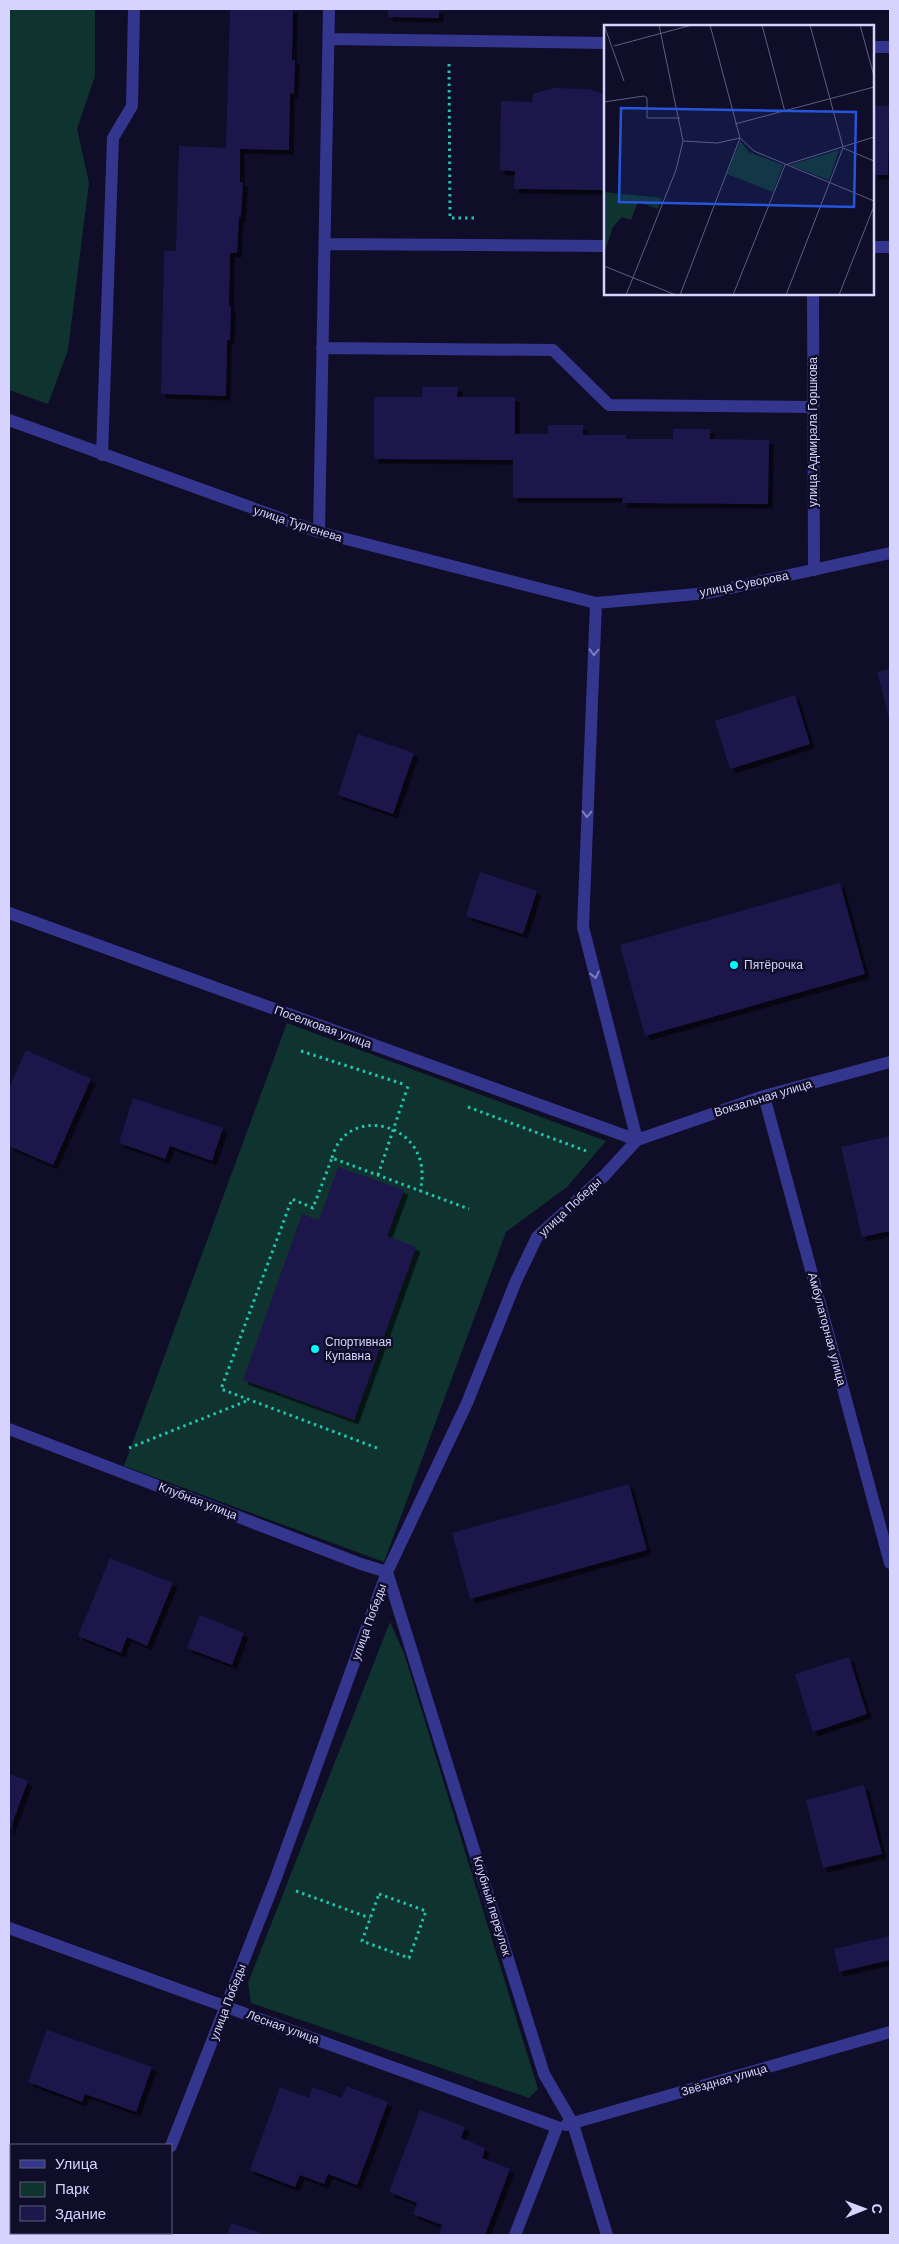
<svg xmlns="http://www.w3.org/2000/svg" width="899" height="2244" font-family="'DM Sans',sans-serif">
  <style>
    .green { fill: #0f332f }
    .building { fill: #1d174b; filter: url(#shadow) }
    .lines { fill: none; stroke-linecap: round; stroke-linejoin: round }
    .path { stroke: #22c5af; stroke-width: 3; stroke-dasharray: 2.5 4; stroke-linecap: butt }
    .minor { stroke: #33368c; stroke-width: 12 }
    .oneway { stroke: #7c7dc0 }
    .poi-dot { fill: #00f9ff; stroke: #0f0d28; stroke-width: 2 }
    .labels { text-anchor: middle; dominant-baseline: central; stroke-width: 5; stroke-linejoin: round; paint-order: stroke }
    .street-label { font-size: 12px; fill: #d6d4ff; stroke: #0f0d28 }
    .poi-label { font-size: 12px; fill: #d6d4ff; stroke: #0f0d28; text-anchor: start }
    .inset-road { fill: none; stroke: #5f5d7e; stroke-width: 1 }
    .view { fill: #2655da; fill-opacity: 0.15; stroke: #2655da; stroke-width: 2.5 }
    .inset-edge { fill: none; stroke: #d6d4ff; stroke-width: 2.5 }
  </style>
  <defs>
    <filter id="shadow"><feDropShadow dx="4.5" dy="4.5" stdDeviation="0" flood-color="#0009"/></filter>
  </defs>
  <rect width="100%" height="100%" fill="#0f0d28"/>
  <path class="green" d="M 9,9 L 95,9 L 95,76 L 77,129 L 89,183 L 68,350 L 48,404 L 9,390 Z
    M 287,1023 L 606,1141 L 567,1187 L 506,1232 L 384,1562 L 124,1466 Z
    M 390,1622 L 404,1653 L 538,2089 L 529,2098 L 251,2003 L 248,1983 Z"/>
  <path class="building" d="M 230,9 L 293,9 L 292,60 L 295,60 L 294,94 L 290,93 L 289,150 L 240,149 L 240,182 L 243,182 L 241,217 L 239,217 L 237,253 L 230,253 L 229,306 L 231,306 L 230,340 L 227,340 L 226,396 L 161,394 L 164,251 L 176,251 L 179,146 L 226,148 Z
    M 388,9 L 439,9 L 439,18 L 388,17 Z
    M 553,88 L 588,89 L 605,94 L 605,190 L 514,189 L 515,171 L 500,170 L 501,101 L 532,102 L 533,94 Z
    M 873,106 L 889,106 L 888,175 L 873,175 Z
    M 422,387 L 458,387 L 457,397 L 515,397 L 515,434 L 548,434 L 548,425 L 583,425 L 583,435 L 626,435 L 626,439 L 673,439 L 673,429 L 710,429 L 710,439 L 769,440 L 768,504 L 622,503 L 623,498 L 513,498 L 513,460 L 374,459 L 374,397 L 422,397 Z
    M 890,669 L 890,721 L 877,672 Z
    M 795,695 L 810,744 L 730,769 L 715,721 Z
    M 358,734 L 414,753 L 393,814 L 338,795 Z
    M 480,872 L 537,891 L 523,934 L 466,916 Z
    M 840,883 L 865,974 L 645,1036 L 620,945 Z
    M 26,1050 L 91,1079 L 53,1165 L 9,1146 L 9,1088 Z
    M 133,1098 L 223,1128 L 212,1161 L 170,1146 L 165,1159 L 119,1143 Z
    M 890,1136 L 890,1231 L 862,1237 L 841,1147 Z
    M 338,1167 L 404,1190 L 387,1236 L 416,1247 L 354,1420 L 243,1380 L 302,1214 L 319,1220 Z
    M 629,1484 L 647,1550 L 470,1599 L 452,1533 Z
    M 110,1558 L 173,1583 L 147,1646 L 127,1637 L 121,1653 L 78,1636 Z
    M 200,1615 L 244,1633 L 232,1665 L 187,1648 Z
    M 849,1657 L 867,1714 L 813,1732 L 795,1674 Z
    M 9,1774 L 28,1781 L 9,1832 Z
    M 864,1785 L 882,1854 L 823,1868 L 806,1800 Z
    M 890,1936 L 890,1960 L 839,1972 L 834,1949 Z
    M 47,2030 L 152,2067 L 136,2112 L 85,2094 L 82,2102 L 28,2082 Z
    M 346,2086 L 388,2102 L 357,2185 L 328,2174 L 324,2184 L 300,2175 L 295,2187 L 250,2170 L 280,2087 L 309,2098 L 313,2087 L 342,2098 Z
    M 420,2110 L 465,2127 L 461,2138 L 485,2148 L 482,2158 L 510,2169 L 485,2235 L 439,2235 L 442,2225 L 413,2214 L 417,2203 L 389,2192 Z
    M 232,2223 L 265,2235 L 227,2235 Z"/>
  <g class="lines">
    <path class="path" d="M 449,64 L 450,218 L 475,218
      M 301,1051 L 403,1084
      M 468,1107 L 589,1152
      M 332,1158 C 346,1101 437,1123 420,1191
      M 378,1175 L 408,1086
      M 129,1448 L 249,1400
      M 377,1448 L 221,1389 L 292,1199 L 313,1208 L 332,1158 L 469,1209
      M 296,1891 L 370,1918
      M 379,1894 L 426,1911 L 409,1958 L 362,1941 Z"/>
    <path class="minor" d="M 329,39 L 605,43
      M 873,47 L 890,47
      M 325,244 L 605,246
      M 873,247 L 890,247
      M 813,294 L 814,570
      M 322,348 L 553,350 L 609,405 L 812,407
      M 9,420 L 319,532 L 596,603 L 708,593 L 890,553
      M 102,455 L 113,138 L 132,106 L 134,9
      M 319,532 L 329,9
      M 596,603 L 583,927 L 637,1140
      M 9,913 L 637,1140
      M 764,1096 L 890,1563
      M 9,1429 L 361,1564 L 387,1572 L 544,2074 L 573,2124 L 607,2235
      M 9,1928 L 557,2127
      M 566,2125 L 890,2032
      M 171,2146 L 274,1883 L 387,1572 L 467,1403 L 516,1281 L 537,1237 L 605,1175 L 637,1140 L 764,1096 L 890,1062
      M 136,2235 L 137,2233
      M 515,2235 L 557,2127"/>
  </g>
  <defs><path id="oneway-chevron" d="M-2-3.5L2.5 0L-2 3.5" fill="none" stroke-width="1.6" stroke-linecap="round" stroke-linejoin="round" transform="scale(1.25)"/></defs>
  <g class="oneway">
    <use href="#oneway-chevron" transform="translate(594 652) rotate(92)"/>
    <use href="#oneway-chevron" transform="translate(587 814) rotate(92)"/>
    <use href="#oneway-chevron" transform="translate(595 975) rotate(76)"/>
  </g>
  <g class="poi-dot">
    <circle cx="734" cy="965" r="5"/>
    <circle cx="315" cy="1349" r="5"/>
  </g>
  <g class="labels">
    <g class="street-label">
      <text transform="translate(813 432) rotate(-90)">улица Адмирала Горшкова</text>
      <text transform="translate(298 524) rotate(18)">улица Тургенева</text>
      <text transform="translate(744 584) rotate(-11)">улица Суворова</text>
      <text transform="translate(323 1027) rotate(20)">Поселковая улица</text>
      <text transform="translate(763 1098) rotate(-17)">Вокзальная улица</text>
      <text transform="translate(570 1207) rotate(-43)">улица Победы</text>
      <text transform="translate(827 1329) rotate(75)">Амбулаторная улица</text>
      <text transform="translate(198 1501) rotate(21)">Клубная улица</text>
      <text transform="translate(369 1622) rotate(-70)">улица Победы</text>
      <text transform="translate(492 1906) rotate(73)">Клубный переулок</text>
      <text transform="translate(228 2002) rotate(-69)">улица Победы</text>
      <text transform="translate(283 2027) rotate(20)">Лесная улица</text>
      <text transform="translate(724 2080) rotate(-16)">Звёздная улица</text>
    </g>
    <g class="poi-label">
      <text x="744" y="965">Пятёрочка</text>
      <text x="325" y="1342">Спортивная<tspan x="325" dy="14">Купавна</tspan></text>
    </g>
  </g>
  <g transform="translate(604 25)">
    <rect width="270" height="270" fill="#0f0d28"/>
    <path d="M 136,116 L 145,127 L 179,140 L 169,167 L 123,149 ZM 235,125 L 225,155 L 186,140 ZM 0,167 L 58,173 L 54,184 L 34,177 L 27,195 L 18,192 L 9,202 L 0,229 Z" fill="#0f332f"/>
    <path class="inset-road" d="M 0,0 L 20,56M 106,0 L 136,113 L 150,126 L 270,176M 158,0 L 181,87M 206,0 L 239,122M 256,0 L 270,51M 10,21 L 88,0M 0,77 L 40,71 L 43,73 L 43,93 L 76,93M 131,99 L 270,62M 79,116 L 113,118 L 136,113M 239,123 L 270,136M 0,241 L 72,270M 22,270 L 72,145 L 79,116 L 55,0M 76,270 L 136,113M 129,270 L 181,140 L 270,112M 182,270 L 239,123M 235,270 L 270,181"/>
    <path class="view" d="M 17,83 L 252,87 L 250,182 L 15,177 Z"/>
    <rect width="270" height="270" class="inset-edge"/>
  </g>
  <rect width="899" height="2244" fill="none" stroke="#d6d4ff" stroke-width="20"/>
  <rect x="10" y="2144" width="162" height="90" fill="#0f0d28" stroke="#5f5d7e"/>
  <rect x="20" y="2160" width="25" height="8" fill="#33368c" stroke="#5f5d7e"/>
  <text x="55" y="2169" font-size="15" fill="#d6d4ff">Улица</text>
  <rect x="20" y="2182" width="25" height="15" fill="#0f332f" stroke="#5f5d7e"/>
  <text x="55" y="2194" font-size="15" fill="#d6d4ff">Парк</text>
  <rect x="20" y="2206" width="25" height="15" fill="#1d174b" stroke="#5f5d7e"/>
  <text x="55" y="2219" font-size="15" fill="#d6d4ff">Здание</text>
  <g transform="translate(864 2209) rotate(89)" stroke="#0f0d28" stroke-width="4" paint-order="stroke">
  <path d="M0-4L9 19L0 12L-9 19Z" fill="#d6d4ff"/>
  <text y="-8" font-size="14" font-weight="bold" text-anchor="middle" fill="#d6d4ff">С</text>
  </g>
</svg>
